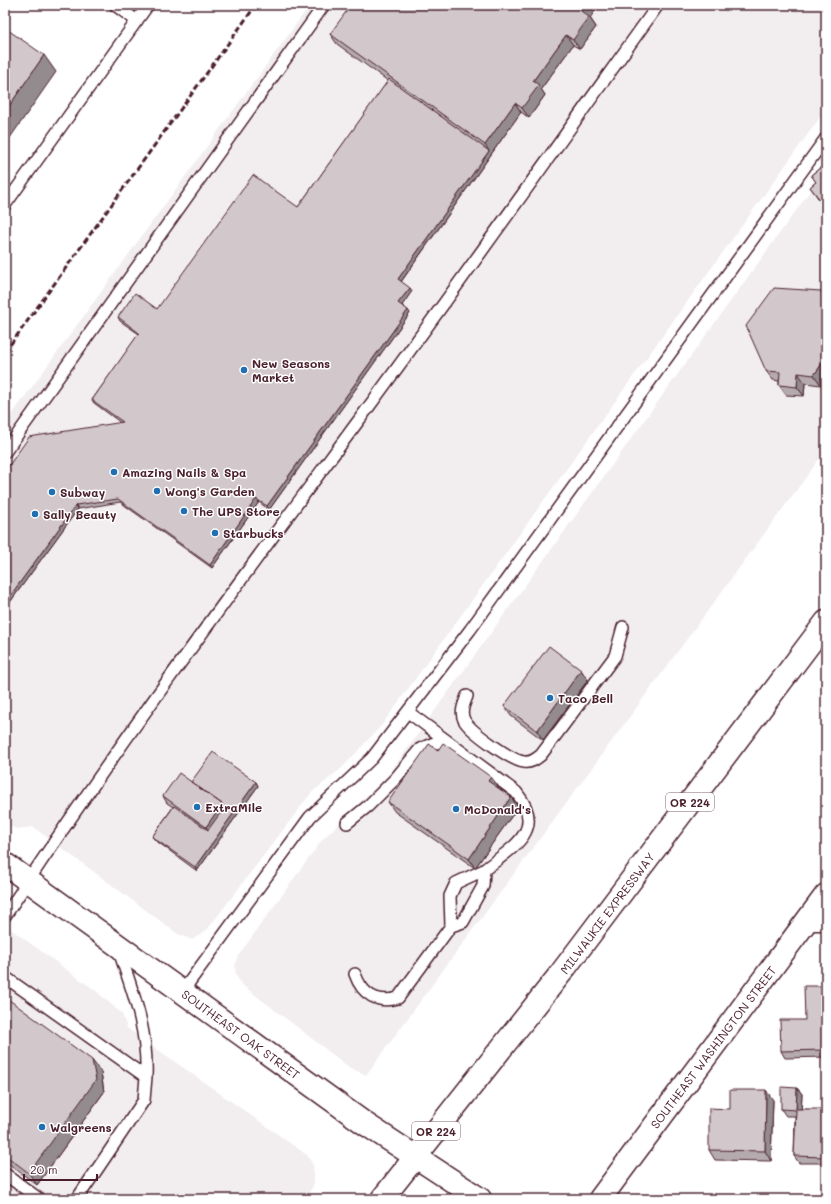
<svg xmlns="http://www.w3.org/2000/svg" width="831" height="1204" font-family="Mali,sans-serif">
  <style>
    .built { fill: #f2eeef }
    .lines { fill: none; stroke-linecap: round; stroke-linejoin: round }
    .lane-casing { stroke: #4a1f2b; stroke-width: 14 }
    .street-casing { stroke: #4a1f2b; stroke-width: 25 }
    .secondary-casing { stroke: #4a1f2b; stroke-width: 25 }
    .highway-casing { stroke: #4a1f2b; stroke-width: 25 }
    .lane { stroke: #fff; stroke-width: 11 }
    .street { stroke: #fff; stroke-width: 22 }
    .secondary { stroke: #fff; stroke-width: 22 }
    .highway { stroke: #fff; stroke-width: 22 }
    .rail { stroke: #4a1f2b; stroke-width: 3; stroke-dasharray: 6 3; stroke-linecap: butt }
    .wall { fill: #b5abaf; stroke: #4a1f2b }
    .shaded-wall { fill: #938b8e; stroke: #4a1f2b }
    .building { fill: #d2c7cb; stroke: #4a1f2b }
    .poi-dot { fill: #1f6fb2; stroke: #fff; stroke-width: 1.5 }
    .labels { text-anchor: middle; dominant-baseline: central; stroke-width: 3; stroke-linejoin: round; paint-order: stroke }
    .shield { fill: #fff; stroke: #80626b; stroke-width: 1 }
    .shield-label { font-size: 11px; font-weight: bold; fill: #4a1f2b }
    .poi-label { font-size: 12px; font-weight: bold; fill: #4a1f2b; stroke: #fff; text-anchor: start }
    .street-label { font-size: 12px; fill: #4a1f2b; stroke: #fff }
  </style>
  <rect width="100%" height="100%" fill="#fff"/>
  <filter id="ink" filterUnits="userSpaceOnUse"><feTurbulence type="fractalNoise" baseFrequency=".025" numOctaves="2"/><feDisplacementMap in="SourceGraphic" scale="8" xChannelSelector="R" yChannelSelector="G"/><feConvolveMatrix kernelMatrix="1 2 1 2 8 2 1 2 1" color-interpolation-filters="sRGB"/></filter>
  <g filter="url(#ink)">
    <path class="built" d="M 310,5 L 826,5 L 826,114 L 821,116 L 382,725 L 342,768 L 311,793 L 207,930 L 192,940 L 178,934 L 33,827 L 17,829 L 5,824 L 5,424 Z
      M 826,169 L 826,450 L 366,1075 L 350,1068 L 241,984 L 236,975 L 235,966 L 238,956 L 322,840 L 389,774 Z
      M 5,925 L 96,991 L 122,1014 L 127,1028 L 307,1155 L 313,1165 L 314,1177 L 313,1186 L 305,1199 L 5,1199 Z"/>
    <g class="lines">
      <g class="lane-casing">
        <path id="lane" d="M 115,5 L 137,21
          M 5,205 L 148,5
          M 5,452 L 324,5
          M 467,696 C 464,704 460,712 464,720 C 470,731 512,761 524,762 C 531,763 536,759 541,755 L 615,656 L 623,627
          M 347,823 L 368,806 L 395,779 L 420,749 L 434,743 L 447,742
          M 5,916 C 117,745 240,581 362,416 C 462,280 560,142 658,5
          M 451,926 L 450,896 L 456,883 L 484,870
          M 118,948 C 133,993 148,1029 146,1077
          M 355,974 C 362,994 377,1004 398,998 L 451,926 L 463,922 L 483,886 L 484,870 C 513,847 547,830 516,792 L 408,712
          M 5,977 L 146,1077 L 144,1100 L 77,1199
          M 182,992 L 310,817 L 372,758 L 470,630 L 826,138
          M 5,1174 L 39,1199"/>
      </g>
      <g class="street-casing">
        <path id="street" d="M 809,919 L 826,919"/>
      </g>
      <g class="secondary-casing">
        <path id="secondary" d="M 5,864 L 364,1123 L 480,1199
          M 600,1199 L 826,895"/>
      </g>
      <g class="highway-casing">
        <path id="highway" d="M 382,1199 L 561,973 L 826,622"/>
      </g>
      <use href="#lane" class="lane"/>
      <use href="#street" class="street"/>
      <use href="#secondary" class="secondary"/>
      <use href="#highway" class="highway"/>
      <path class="rail" d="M 5,352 L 256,5"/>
    </g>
    <path class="wall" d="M 590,18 L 596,27 L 580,49 L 573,45 L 541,89 L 545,95 L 529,118 L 521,112 L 401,282 L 412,291 L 402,305 L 410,313 L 269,510 L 259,502 L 212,568 L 120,502 L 78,509 L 5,609 L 121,423 L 94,403 L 92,400 L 139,334 L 120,321 L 118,317 L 157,309 L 298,207 L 388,81 L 337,44 L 330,34 Z
      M 826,158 L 826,209 L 810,187 L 816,182 L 811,175 L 825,164 Z
      M 821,291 L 826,298 L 826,377 L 821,385 L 805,383 L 804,396 L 786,395 L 779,385 L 779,381 L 773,380 L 766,371 Z
      M 581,670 L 588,680 L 543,740 L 511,716 L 504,706 Z
      M 438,750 L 491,777 L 498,786 L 497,787 L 511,797 L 518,807 L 475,868 L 395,812 L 388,802 Z
      M 191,782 L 256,782 L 258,786 L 197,871 L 155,840 L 152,837 L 173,807 L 167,803 L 163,796 Z
      M 826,986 L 826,1057 L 785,1058 L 781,1051 L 805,1020 Z
      M 5,997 L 101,1072 L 104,1092 L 37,1185 L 5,1161 Z
      M 797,1088 L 802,1094 L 801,1109 L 826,1110 L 826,1163 L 799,1163 L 794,1156 L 795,1116 L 786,1116 L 781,1109 Z
      M 773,1100 L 771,1161 L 715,1160 L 709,1150 L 730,1109 Z"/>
    <path class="shaded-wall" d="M 585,5 L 599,5 L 590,18 L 596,27 L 580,49 L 573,40 L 581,11 Z
      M 566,35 L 573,45 L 541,89 L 545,95 L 529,118 L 522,108 L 533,81 Z
      M 44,55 L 56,72 L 5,145 L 5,112 Z
      M 515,103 L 521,112 L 400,283 L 398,279 L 489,151 L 485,145 Z
      M 410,288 L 412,291 L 401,307 L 398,303 Z
      M 821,291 L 826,298 L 826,302 Z
      M 408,310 L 410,313 L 269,510 L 267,506 Z
      M 826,358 L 826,377 L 821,385 L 814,375 Z
      M 798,373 L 805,383 L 804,396 L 797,387 Z
      M 256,499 L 259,502 L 212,568 L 210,565 Z
      M 76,505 L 78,509 L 5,609 L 5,603 Z
      M 581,670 L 588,680 L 543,740 L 537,731 Z
      M 491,777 L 498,786 L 495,791 L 488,781 Z
      M 256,782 L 258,786 L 197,871 L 195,867 Z
      M 511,797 L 518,807 L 475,868 L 469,859 Z
      M 222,804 L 227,811 L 210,834 L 206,827 Z
      M 92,1060 L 101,1072 L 104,1092 L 37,1185 L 29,1173 Z
      M 797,1088 L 802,1094 L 801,1116 L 796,1109 Z
      M 766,1090 L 773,1100 L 771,1161 L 765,1151 Z
      M 826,1110 L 826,1158 L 825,1157 Z"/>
    <path class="building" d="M 351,5 L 585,5 L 581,11 L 589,17 L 573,40 L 566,35 L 533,81 L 539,85 L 522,108 L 515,103 L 485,145 L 330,34 Z
      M 5,28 L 44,55 L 5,112 Z
      M 389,79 L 489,151 L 398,279 L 410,288 L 398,303 L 408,310 L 267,506 L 256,499 L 210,565 L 118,499 L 76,505 L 5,603 L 5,471 L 29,437 L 123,422 L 92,400 L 139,333 L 118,317 L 135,293 L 157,309 L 253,175 L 298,207 Z
      M 826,158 L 826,205 L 825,206 L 810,187 L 816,182 L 811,175 L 825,164 L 822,160 Z
      M 774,288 L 821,291 L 826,302 L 826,358 L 814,375 L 798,373 L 797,387 L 779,385 L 780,372 L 766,371 L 746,326 Z
      M 549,646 L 581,670 L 537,731 L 504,706 Z
      M 443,743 L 491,777 L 488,781 L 511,797 L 469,859 L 388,802 L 429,744 L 438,750 Z
      M 213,752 L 256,782 L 195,867 L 152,837 L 174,806 L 208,830 L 224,808 L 222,804 L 191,782 Z
      M 179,773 L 222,804 L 206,827 L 163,796 Z
      M 804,986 L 826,986 L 826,1050 L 781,1051 L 780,1020 L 805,1020 Z
      M 5,997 L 92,1060 L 96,1080 L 29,1173 L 5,1155 Z
      M 781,1087 L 797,1088 L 796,1109 L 826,1109 L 825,1157 L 794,1156 L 796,1110 L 781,1109 Z
      M 730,1090 L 766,1090 L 765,1151 L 709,1150 L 709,1108 L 730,1109 Z"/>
  </g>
  <g class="poi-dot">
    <circle cx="244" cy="370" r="4"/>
    <circle cx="114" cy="472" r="4"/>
    <circle cx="157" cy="491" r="4"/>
    <circle cx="52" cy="492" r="4"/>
    <circle cx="184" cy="511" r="4"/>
    <circle cx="35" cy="514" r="4"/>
    <circle cx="215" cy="533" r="4"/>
    <circle cx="550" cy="698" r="4"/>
    <circle cx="197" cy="807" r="4"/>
    <circle cx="456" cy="809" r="4"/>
    <circle cx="42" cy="1127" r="4"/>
  </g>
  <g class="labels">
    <g class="shield">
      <rect x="666" y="793" width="48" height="18" rx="3"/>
      <rect x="412" y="1122" width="48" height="18" rx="3"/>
    </g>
    <g class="shield-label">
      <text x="690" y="802">OR 224</text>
      <text x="436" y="1131">OR 224</text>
    </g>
    <g class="poi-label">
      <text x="252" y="363">New Seasons<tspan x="252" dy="14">Market</tspan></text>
      <text x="122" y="472">Amazing Nails &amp; Spa</text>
      <text x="165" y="491">Wong's Garden</text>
      <text x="60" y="492">Subway</text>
      <text x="192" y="511">The UPS Store</text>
      <text x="43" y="514">Sally Beauty</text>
      <text x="223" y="533">Starbucks</text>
      <text x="558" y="698">Taco Bell</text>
      <text x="205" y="807">ExtraMile</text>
      <text x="464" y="809">McDonald's</text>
      <text x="50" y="1127">Walgreens</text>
    </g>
    <g class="street-label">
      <text transform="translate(607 913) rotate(-53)">MILWAUKIE EXPRESSWAY</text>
      <text transform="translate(241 1034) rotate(36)">SOUTHEAST OAK STREET</text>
      <text transform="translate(713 1047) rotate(-53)">SOUTHEAST WASHINGTON STREET</text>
    </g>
  </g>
  <rect width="831" height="1204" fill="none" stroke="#fff" stroke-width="20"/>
  <rect x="10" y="10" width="811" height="1184" fill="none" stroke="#4a1f2b" stroke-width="1.5" filter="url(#ink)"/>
  <path d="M24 1174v6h73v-6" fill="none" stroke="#4a1f2b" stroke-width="2"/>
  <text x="30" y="1174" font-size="12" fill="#4a1f2b" stroke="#ffffff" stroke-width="3" paint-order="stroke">20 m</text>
</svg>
